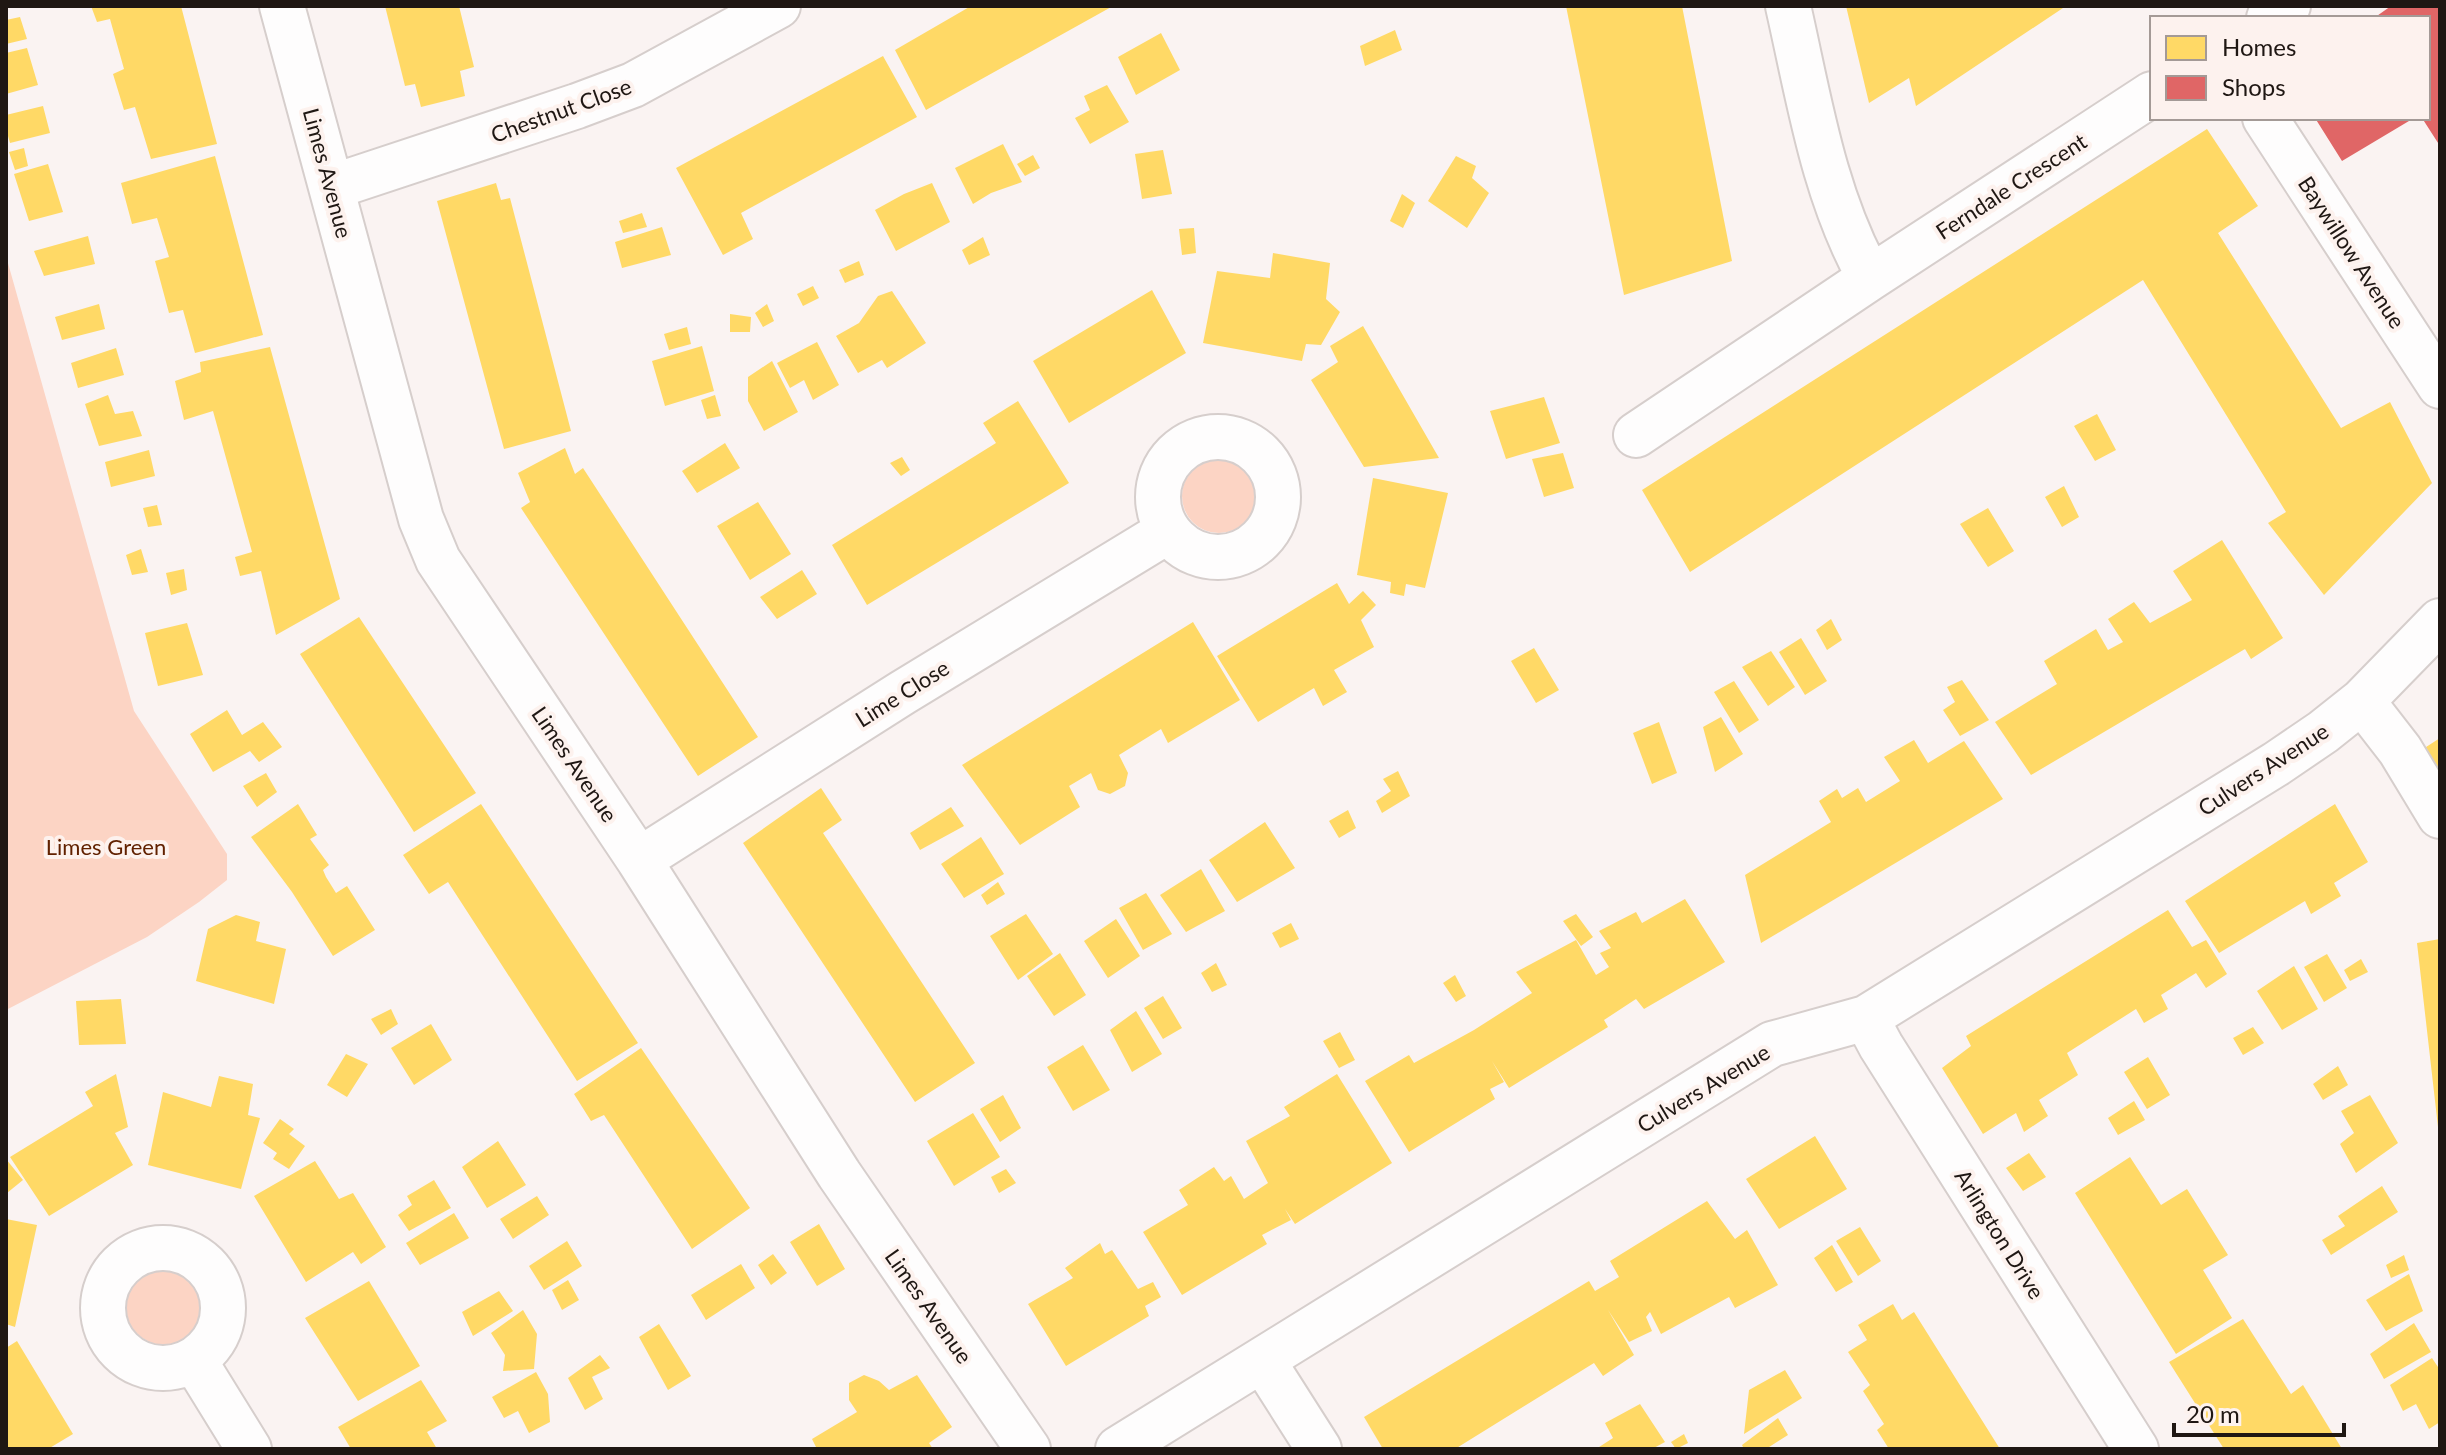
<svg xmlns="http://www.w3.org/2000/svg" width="2446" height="1455" font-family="Lato,sans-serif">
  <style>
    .green { fill: #fcd4c4 }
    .homes { fill: #ffd966 }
    .shops { fill: #e06666 }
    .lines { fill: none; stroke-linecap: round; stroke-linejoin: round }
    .minor-casing { stroke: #d6cecc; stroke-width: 48 }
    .minor { stroke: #fefdfd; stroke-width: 44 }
    .labels { text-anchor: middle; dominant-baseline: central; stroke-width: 8; stroke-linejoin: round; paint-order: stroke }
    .street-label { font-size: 22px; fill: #1f1713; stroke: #fdf2ee }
    .park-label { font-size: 22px; fill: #612100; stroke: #fdf2ee }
  </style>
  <rect width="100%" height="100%" fill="#faf3f2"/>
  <path class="green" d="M 6,256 L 134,711 L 227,854 L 227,880 L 199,902 L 147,937 L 6,1010 Z
    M1182 496a37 37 0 1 1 74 0a37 37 0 1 1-74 0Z
    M126 1307a38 38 0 1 1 76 0a38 38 0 1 1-76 0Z"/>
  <path class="homes" d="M 91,6 L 181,6 L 217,144 L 151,159 L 135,107 L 124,110 L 113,74 L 124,69 L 110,19 L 97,22 Z
    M 385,6 L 459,6 L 474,67 L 460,71 L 465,96 L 421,107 L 415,84 L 405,86 Z
    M 971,6 L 1113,6 L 926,110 L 895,50 Z
    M 1566,6 L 1682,6 L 1732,261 L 1624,295 Z
    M 1846,6 L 2066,6 L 1916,106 L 1909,78 L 1869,103 Z
    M 20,17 L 27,39 L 6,44 L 6,20 Z
    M 1395,30 L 1402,50 L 1365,66 L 1360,46 Z
    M 1161,33 L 1180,70 L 1136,95 L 1118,57 Z
    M 27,48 L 38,85 L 6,94 L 6,53 Z
    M 883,56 L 917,117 L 741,213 L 753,239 L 723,255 L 676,168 Z
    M 1107,85 L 1129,122 L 1090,144 L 1075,118 L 1090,110 L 1084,96 Z
    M 43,106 L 50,133 L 10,143 L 6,129 L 6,115 Z
    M 2207,129 L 2258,206 L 2218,233 L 2341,428 L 2390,402 L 2432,483 L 2324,595 L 2268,523 L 2286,512 L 2143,280 L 1690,572 L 1642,490 Z
    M 1003,144 L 1022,182 L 991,193 L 973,204 L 955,168 Z
    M 24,148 L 28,166 L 15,170 L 9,152 Z
    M 1163,150 L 1172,194 L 1142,199 L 1135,154 Z
    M 1033,155 L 1040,168 L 1025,176 L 1017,164 Z
    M 215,156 L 263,335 L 195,353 L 183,310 L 169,313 L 155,261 L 169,257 L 157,218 L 132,224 L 121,183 Z
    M 1456,156 L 1476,166 L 1472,178 L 1489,193 L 1467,228 L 1428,201 Z
    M 48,164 L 63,212 L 29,221 L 14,174 Z
    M 496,183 L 501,200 L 510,198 L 571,431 L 504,449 L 437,201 Z
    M 932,183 L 950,222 L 896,251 L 875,210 L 904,194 Z
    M 1402,194 L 1415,203 L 1403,228 L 1390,221 Z
    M 642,213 L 647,227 L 623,233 L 619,221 Z
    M 662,227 L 671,255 L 622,268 L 615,242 Z
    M 1194,228 L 1196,253 L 1182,255 L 1179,229 Z
    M 88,236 L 95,264 L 44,276 L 34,251 Z
    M 983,237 L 990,255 L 969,265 L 962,250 Z
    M 1273,253 L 1330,263 L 1326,299 L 1340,312 L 1321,345 L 1306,344 L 1302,361 L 1203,343 L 1217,271 L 1270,278 Z
    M 859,261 L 864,275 L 845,283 L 839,270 Z
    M 813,286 L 819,298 L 803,306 L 797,294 Z
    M 1152,290 L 1186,353 L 1069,423 L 1033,361 Z
    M 892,291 L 926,343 L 887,368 L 882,360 L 858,373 L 836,336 L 859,323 L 878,296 Z
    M 99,304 L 105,329 L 62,340 L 55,317 Z
    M 767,304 L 774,321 L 763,327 L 755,313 Z
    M 730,314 L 751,317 L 750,332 L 730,332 Z
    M 1363,326 L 1439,458 L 1364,467 L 1311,380 L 1338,362 L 1330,346 Z
    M 687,327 L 691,344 L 669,350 L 664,334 Z
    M 817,342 L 839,385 L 813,400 L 804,380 L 790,388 L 777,363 Z
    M 702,346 L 714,391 L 665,406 L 652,361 Z
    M 270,347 L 340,599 L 276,635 L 261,571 L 240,576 L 235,557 L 252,552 L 213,411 L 184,420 L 175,381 L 201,372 L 200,362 Z
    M 116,348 L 124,375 L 78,388 L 71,363 Z
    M 772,361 L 798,412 L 764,431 L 748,401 L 748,377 Z
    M 108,395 L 115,414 L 133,411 L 142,436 L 99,446 L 85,404 Z
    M 715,395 L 721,416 L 707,419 L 701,400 Z
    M 1544,397 L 1560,443 L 1506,459 L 1490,411 Z
    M 1018,401 L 1069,483 L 867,605 L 832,545 L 996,443 L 983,423 Z
    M 2097,414 L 2116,450 L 2095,461 L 2074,426 Z
    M 725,443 L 740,468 L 697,493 L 682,471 Z
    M 565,448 L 575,474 L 583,468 L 758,737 L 698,776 L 521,508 L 530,502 L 518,473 Z
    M 149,450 L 155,476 L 111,487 L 105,462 Z
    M 1563,453 L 1574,488 L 1544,497 L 1532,459 Z
    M 902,457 L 910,470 L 901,476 L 890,463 Z
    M 1373,478 L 1448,493 L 1425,588 L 1406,584 L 1404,596 L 1390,593 L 1391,582 L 1357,575 Z
    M 2064,486 L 2079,517 L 2062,527 L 2045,497 Z
    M 758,502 L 791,554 L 750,580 L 717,526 Z
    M 157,505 L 162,525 L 148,527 L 143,508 Z
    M 1988,508 L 2014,551 L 1988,567 L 1960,524 Z
    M 2222,540 L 2283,638 L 2251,659 L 2245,649 L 2031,775 L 1995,722 L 2057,684 L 2044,661 L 2096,629 L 2108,650 L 2123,642 L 2108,619 L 2134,602 L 2150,623 L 2192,600 L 2173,571 Z
    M 141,549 L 148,572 L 132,575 L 126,555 Z
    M 184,569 L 187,590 L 171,595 L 166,573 Z
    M 802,570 L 817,594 L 777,619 L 760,597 Z
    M 1337,583 L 1349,604 L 1363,591 L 1376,605 L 1361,620 L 1374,647 L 1334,670 L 1347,692 L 1323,706 L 1314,688 L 1258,722 L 1217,656 Z
    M 359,617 L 476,793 L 414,832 L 300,654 Z
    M 1831,619 L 1842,640 L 1827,650 L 1816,630 Z
    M 1193,622 L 1240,700 L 1168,743 L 1161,729 L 1119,755 L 1128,773 L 1125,786 L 1110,794 L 1098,790 L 1091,773 L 1069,786 L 1080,807 L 1020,845 L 962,765 Z
    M 187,623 L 203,675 L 158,686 L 145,633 Z
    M 1801,638 L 1827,681 L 1805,695 L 1779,652 Z
    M 1534,648 L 1559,690 L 1536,703 L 1511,661 Z
    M 1771,651 L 1795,687 L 1768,706 L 1742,667 Z
    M 1962,680 L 1989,720 L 1960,736 L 1943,710 L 1955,702 L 1947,687 Z
    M 1734,681 L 1759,720 L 1739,733 L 1714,692 Z
    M 227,710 L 242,735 L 263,722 L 282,747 L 259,762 L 250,751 L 213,772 L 190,734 Z
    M 1721,717 L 1743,754 L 1715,772 L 1703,727 Z
    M 1659,722 L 1677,773 L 1652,784 L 1633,733 Z
    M 2440,738 L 2440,773 L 2423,749 Z
    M 1914,740 L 1928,763 L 1964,741 L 2003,799 L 1761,943 L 1745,875 L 1831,822 L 1819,801 L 1837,789 L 1842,798 L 1858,788 L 1866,802 L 1900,781 L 1884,757 Z
    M 1398,771 L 1410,796 L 1382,813 L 1376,801 L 1391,791 L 1383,779 Z
    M 266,773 L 277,792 L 257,807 L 243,786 Z
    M 821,788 L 842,820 L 823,833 L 975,1063 L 915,1102 L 743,843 Z
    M 298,804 L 317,835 L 310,839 L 329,865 L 323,870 L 326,877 L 336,893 L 347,886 L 375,930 L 333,956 L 292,892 L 251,837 Z
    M 481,804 L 638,1043 L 577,1081 L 448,882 L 429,894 L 403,855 Z
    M 2335,804 L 2368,862 L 2334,883 L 2341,896 L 2311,914 L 2305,901 L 2219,953 L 2185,901 Z
    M 951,807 L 964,826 L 920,850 L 910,833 Z
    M 1348,810 L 1356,828 L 1339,838 L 1329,821 Z
    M 1265,822 L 1295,868 L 1237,902 L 1209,860 Z
    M 981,837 L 1004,874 L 964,898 L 941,864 Z
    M 1201,869 L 1225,911 L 1186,932 L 1160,895 Z
    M 998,882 L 1005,894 L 987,905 L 981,895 Z
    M 1146,893 L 1172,934 L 1143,950 L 1119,908 Z
    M 1685,899 L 1725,962 L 1644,1009 L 1636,999 L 1604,1020 L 1608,1027 L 1509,1088 L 1492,1061 L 1504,1082 L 1490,1089 L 1495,1099 L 1409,1152 L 1365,1081 L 1409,1055 L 1414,1063 L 1474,1030 L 1532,993 L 1516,972 L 1576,940 L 1596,975 L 1609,967 L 1600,953 L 1611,948 L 1599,931 L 1636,912 L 1642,923 Z
    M 2168,910 L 2192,947 L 2206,940 L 2227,974 L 2206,988 L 2196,973 L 2161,995 L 2168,1009 L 2144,1023 L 2136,1009 L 2067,1053 L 2078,1075 L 2039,1100 L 2048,1116 L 2024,1132 L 2016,1113 L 1983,1134 L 1942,1068 L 1971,1046 L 1966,1036 Z
    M 1026,914 L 1053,954 L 1018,980 L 990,936 Z
    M 1576,914 L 1593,937 L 1581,946 L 1563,921 Z
    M 236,915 L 260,922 L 256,941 L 286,949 L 274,1004 L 196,981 L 208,929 Z
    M 1116,919 L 1140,956 L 1108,978 L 1084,941 Z
    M 1291,923 L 1299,939 L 1280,948 L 1272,933 Z
    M 2440,939 L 2440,1127 L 2438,1127 L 2417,943 Z
    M 1060,953 L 1086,995 L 1054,1016 L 1027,976 Z
    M 2327,954 L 2347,988 L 2324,1002 L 2304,967 Z
    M 2361,959 L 2368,972 L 2350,981 L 2344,970 Z
    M 1216,963 L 1227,985 L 1212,992 L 1201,973 Z
    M 2294,966 L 2318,1009 L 2282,1030 L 2257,991 Z
    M 1455,975 L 1466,996 L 1456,1002 L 1443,983 Z
    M 1163,996 L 1182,1028 L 1163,1039 L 1144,1008 Z
    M 121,999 L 126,1044 L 79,1045 L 76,1001 Z
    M 391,1009 L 398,1024 L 381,1035 L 371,1019 Z
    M 1136,1011 L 1162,1054 L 1132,1072 L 1110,1030 Z
    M 431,1024 L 452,1060 L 414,1085 L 391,1048 Z
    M 2253,1027 L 2264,1043 L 2243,1055 L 2233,1038 Z
    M 1340,1032 L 1355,1060 L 1339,1068 L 1323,1041 Z
    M 1083,1045 L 1110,1090 L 1073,1111 L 1047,1067 Z
    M 641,1048 L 750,1208 L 692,1249 L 604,1115 L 591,1121 L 574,1094 Z
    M 346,1054 L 368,1064 L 347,1097 L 327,1085 Z
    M 2148,1057 L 2170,1095 L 2147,1109 L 2124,1072 Z
    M 2338,1066 L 2348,1085 L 2323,1100 L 2313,1084 Z
    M 116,1074 L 128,1127 L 115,1133 L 133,1165 L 49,1216 L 10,1157 L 93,1106 L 85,1092 Z
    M 1337,1074 L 1392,1163 L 1295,1224 L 1285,1209 L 1291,1220 L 1262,1235 L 1267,1244 L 1182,1295 L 1143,1232 L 1188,1205 L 1179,1190 L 1214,1167 L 1224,1181 L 1231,1176 L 1244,1199 L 1268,1183 L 1246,1141 L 1290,1116 L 1284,1107 Z
    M 219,1076 L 253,1084 L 248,1115 L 260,1118 L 241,1189 L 148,1165 L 163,1092 L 211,1107 Z
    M 1003,1095 L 1021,1128 L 1000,1142 L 980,1109 Z
    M 2370,1095 L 2398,1143 L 2356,1173 L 2340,1144 L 2354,1133 L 2341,1111 Z
    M 2134,1101 L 2145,1120 L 2118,1135 L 2108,1118 Z
    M 973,1113 L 1000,1157 L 954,1186 L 927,1141 Z
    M 280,1119 L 294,1129 L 289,1134 L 305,1146 L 289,1169 L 273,1159 L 277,1153 L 263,1143 Z
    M 1815,1136 L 1847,1189 L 1779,1229 L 1746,1179 Z
    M 498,1141 L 526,1185 L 487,1208 L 462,1167 Z
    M 2029,1153 L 2046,1177 L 2023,1191 L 2006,1168 Z
    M 2130,1157 L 2161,1205 L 2187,1189 L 2228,1255 L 2203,1270 L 2232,1318 L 2176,1354 L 2075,1193 Z
    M 6,1159 L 23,1180 L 7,1193 L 6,1192 Z
    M 315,1161 L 339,1199 L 353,1193 L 386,1247 L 361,1264 L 353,1252 L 306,1282 L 254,1196 Z
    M 1006,1169 L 1016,1183 L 999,1193 L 991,1177 Z
    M 434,1180 L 451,1208 L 409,1231 L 398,1215 L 412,1205 L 407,1196 Z
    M 2382,1186 L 2398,1212 L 2331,1255 L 2322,1240 L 2345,1226 L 2338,1216 Z
    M 537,1196 L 549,1215 L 513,1239 L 500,1219 Z
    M 1707,1201 L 1735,1239 L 1747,1230 L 1778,1285 L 1735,1308 L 1729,1297 L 1661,1334 L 1650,1312 L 1646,1317 L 1652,1331 L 1629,1342 L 1608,1310 L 1634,1355 L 1603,1376 L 1594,1363 L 1455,1449 L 1383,1449 L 1364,1417 L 1589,1281 L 1595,1291 L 1619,1277 L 1610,1261 Z
    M 454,1213 L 469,1238 L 420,1265 L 406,1243 Z
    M 6,1219 L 37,1225 L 15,1327 L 6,1324 Z
    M 819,1224 L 845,1269 L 817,1286 L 790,1242 Z
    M 1860,1227 L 1881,1261 L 1858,1276 L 1836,1241 Z
    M 567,1241 L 582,1266 L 544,1290 L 529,1266 Z
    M 1100,1243 L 1105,1254 L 1112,1250 L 1138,1289 L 1153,1282 L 1161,1297 L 1145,1306 L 1149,1316 L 1066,1366 L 1028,1304 L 1073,1278 L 1065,1268 Z
    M 1832,1245 L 1853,1282 L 1836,1292 L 1814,1258 Z
    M 773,1254 L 787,1273 L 771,1285 L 758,1265 Z
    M 2404,1255 L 2409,1270 L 2391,1278 L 2386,1265 Z
    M 741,1264 L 755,1288 L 706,1320 L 691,1295 Z
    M 2409,1274 L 2423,1311 L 2386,1331 L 2366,1300 Z
    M 568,1280 L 579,1300 L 562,1310 L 552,1290 Z
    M 369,1281 L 420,1366 L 358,1401 L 305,1318 Z
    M 499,1291 L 513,1311 L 473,1336 L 462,1312 Z
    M 1893,1304 L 1902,1320 L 1914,1312 L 2000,1449 L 1889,1449 L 1877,1430 L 1884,1424 L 1863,1391 L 1870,1385 L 1848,1352 L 1867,1340 L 1858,1325 Z
    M 523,1310 L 537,1334 L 534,1369 L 503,1371 L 505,1355 L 491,1333 Z
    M 2243,1319 L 2291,1394 L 2303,1385 L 2342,1449 L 2224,1449 L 2169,1362 Z
    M 2414,1323 L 2431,1352 L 2384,1379 L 2370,1354 Z
    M 659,1324 L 691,1376 L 668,1390 L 639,1337 Z
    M 17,1341 L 73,1434 L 48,1449 L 6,1449 L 6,1348 Z
    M 600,1355 L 610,1368 L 592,1377 L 603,1399 L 585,1410 L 568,1378 Z
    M 2432,1358 L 2440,1370 L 2440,1422 L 2429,1429 L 2416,1404 L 2403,1411 L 2390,1385 Z
    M 1785,1370 L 1802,1398 L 1744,1434 L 1749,1390 Z
    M 536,1372 L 548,1394 L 550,1422 L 529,1433 L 518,1411 L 504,1418 L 492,1397 Z
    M 864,1375 L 879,1381 L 889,1390 L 917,1375 L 952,1427 L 929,1443 L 933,1449 L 817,1449 L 812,1439 L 857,1412 L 849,1400 L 849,1383 Z
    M 421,1380 L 447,1421 L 427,1432 L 437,1449 L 351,1449 L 338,1427 Z
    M 1640,1404 L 1665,1442 L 1652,1449 L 1596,1449 L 1613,1438 L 1605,1423 Z
    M 1778,1418 L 1788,1435 L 1766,1449 L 1744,1449 L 1742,1445 Z
    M 1684,1434 L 1688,1443 L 1676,1449 L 1671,1442 Z"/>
  <path class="shops" d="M 2391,6 L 2440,6 L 2440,146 L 2422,118 L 2428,118 L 2428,18 L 2374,18 Z
    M 2315,118 L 2414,118 L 2342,161 Z"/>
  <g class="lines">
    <g class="minor-casing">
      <path id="minor" d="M 282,6 L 421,519 L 438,560 L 639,860 L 839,1174 L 1028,1449
        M 1788,6 C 1809,98 1823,194 1870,278
        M 2269,18 L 2288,6
        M 2265,118 L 2440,386
        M 332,187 L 577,106 L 633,85 L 778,6
        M 1636,435 L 1870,278 L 2152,94
        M1158 497a60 60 0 1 1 120 0a60 60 0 1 1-120 0Z
        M 2362,701 L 2400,750 L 2440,816
        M 639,860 L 902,693 L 1168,531
        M 1866,1018 L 1881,1046 L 2136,1449
        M103 1308a60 60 0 1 1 120 0a60 60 0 1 1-120 0Z
        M 194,1360 L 249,1449
        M 1263,1361 L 1319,1449
        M 1118,1449 L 1772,1044 L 1866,1018 L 2276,764 L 2323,732 L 2362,701 L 2440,621"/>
    </g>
    <use href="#minor" class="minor"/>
  </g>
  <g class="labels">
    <g class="street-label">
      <text transform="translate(561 110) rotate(-20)">Chestnut Close</text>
      <text transform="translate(328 173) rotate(75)">Limes Avenue</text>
      <text transform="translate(2011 186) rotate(-33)">Ferndale Crescent</text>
      <text transform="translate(2352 252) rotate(57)">Baywillow Avenue</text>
      <text transform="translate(902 693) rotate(-32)">Lime Close</text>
      <text transform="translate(575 764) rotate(56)">Limes Avenue</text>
      <text transform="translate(2263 769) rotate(-33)">Culvers Avenue</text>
      <text transform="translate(1703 1088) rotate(-31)">Culvers Avenue</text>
      <text transform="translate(2000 1234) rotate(58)">Arlington Drive</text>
      <text transform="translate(929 1306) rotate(55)">Limes Avenue</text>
    </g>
    <g class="park-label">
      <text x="106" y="846">Limes Green</text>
    </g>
  </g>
  <rect width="2446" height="1455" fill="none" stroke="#1f1713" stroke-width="16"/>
  <rect x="2150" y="16" width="280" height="104" fill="#fdf2ee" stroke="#a49a96" stroke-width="2"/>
  <rect x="2166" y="36" width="40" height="24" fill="#ffd966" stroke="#a49a96" stroke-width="2"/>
  <text x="2222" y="56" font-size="24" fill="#1f1713">Homes</text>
  <rect x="2166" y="76" width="40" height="24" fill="#e06666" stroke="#a49a96" stroke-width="2"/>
  <text x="2222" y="96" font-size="24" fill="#1f1713">Shops</text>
  <path d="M2174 1423v12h170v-12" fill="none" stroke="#1f1713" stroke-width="4"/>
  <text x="2186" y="1423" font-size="24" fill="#1f1713" stroke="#fdf2ee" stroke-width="6" paint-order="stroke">20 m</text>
</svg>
